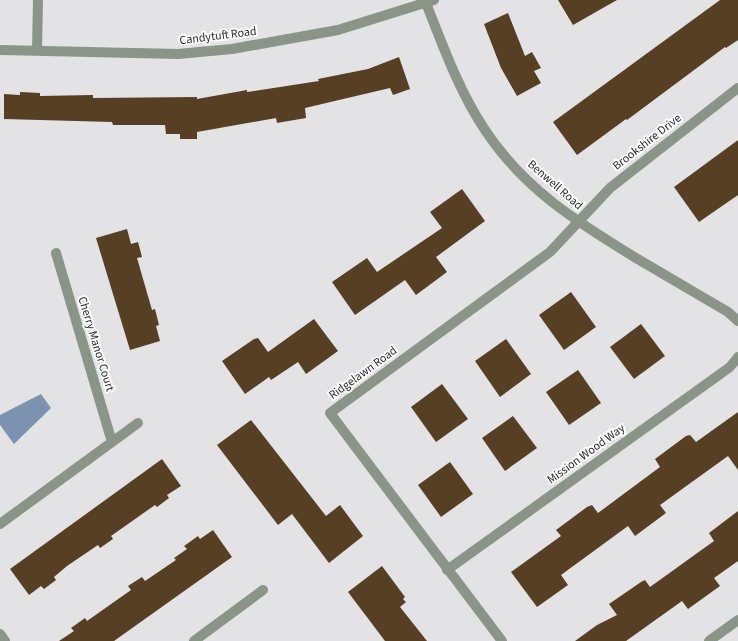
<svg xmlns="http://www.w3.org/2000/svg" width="738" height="641" font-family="'Source Sans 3',sans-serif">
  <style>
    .water { fill: #7b92b0 }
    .building { fill: #563f23 }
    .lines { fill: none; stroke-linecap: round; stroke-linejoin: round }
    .minor { stroke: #8a9587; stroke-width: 10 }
    .labels { text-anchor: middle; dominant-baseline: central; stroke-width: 4; stroke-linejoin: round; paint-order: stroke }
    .street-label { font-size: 12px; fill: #2b2b2c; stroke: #fff }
  </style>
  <rect width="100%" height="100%" fill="#e3e3e6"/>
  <path class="water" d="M 41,394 L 51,408 L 14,444 L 0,425 L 0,415 Z"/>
  <path class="building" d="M 558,0 L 617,0 L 573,25 Z
    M 720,0 L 738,0 L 738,40 L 726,48 L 725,47 L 627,120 L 626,119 L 577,155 L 553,122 Z
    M 508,13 L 525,56 L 532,52 L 541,68 L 534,71 L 541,83 L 517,96 L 501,68 L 484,24 Z
    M 399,57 L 410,89 L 393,95 L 390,88 L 305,108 L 306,118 L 277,123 L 276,118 L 197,132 L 197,139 L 180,139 L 180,134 L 166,134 L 165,125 L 113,125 L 112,122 L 4,119 L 4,94 L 20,95 L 20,92 L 40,93 L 40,96 L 93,95 L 93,98 L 197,97 L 197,99 L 247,90 L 247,92 L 319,81 L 318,79 L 368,69 Z
    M 738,140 L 738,195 L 699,222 L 674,187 Z
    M 462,189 L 485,221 L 436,257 L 447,272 L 416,295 L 405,280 L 355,315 L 332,282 L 367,258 L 377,272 L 442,228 L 430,212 Z
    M 127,229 L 131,244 L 138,242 L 142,257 L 137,258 L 152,310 L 155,309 L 159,325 L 156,326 L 160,341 L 130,350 L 96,238 Z
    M 571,292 L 596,327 L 564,350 L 539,315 Z
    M 314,319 L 338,351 L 306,374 L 298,362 L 271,380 L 269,377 L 245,394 L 222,361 L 254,339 L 258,338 L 268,352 Z
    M 641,324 L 665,356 L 634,379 L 610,347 Z
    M 506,339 L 531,374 L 500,397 L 475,361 Z
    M 578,370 L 601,403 L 569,425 L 546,392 Z
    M 442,384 L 468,419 L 436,442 L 411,407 Z
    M 738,412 L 738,470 L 728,456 L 660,505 L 666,513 L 635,536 L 628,526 L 561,575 L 568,585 L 537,607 L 511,572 L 561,536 L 556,530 L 587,507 L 592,505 L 598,513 L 660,467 L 655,459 L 686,436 L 690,435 L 696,442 Z
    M 513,416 L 537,448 L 505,471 L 482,438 Z
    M 251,420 L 326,516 L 340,505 L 363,536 L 329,563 L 292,514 L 278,525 L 217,445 Z
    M 162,459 L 181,486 L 167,495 L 169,498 L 157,507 L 155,505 L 111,536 L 113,539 L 100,548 L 98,545 L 67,566 L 54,577 L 56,580 L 44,589 L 41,586 L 29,595 L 10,569 Z
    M 450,462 L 473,494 L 441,517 L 418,485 Z
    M 738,511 L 738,561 L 714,578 L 720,586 L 688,609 L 682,601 L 626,641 L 575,641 L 597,625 L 617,615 L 609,604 L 641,582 L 645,580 L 650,587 L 714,541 L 709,533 Z
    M 213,530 L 232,557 L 114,641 L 59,641 L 74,631 L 71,628 L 85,618 L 87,621 L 131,590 L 128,586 L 142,577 L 145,581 L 176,560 L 174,558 L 187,549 L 184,546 L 198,536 L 200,539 Z
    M 382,566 L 405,597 L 403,599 L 406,602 L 400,607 L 427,641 L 385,641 L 348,592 Z"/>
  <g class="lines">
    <path class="minor" d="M 426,3 C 443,46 459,91 485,130 C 524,189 577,222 636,258 C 667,276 697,294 728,312 L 738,321
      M 0,50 L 178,54 L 232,49 L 338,30 L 434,0
      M 37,50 L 38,0
      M 56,253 L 112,442
      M 0,524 L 138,423
      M 447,570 L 730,367 L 738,357
      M 0,634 L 5,641
      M 194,641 L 263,590
      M 502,641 L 330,413 L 550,252 L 610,188 L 738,88
      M 709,641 L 738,620"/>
  </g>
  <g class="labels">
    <g class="street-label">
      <text transform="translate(218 36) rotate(-7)">Candytuft Road</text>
      <text transform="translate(647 142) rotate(-38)">Brookshire Drive</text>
      <text transform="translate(555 185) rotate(41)">Benwell Road</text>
      <text transform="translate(96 344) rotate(73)">Cherry Manor Court</text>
      <text transform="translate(363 373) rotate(-36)">Ridgelawn Road</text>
      <text transform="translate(586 454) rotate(-36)">Mission Wood Way</text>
    </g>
  </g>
</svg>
